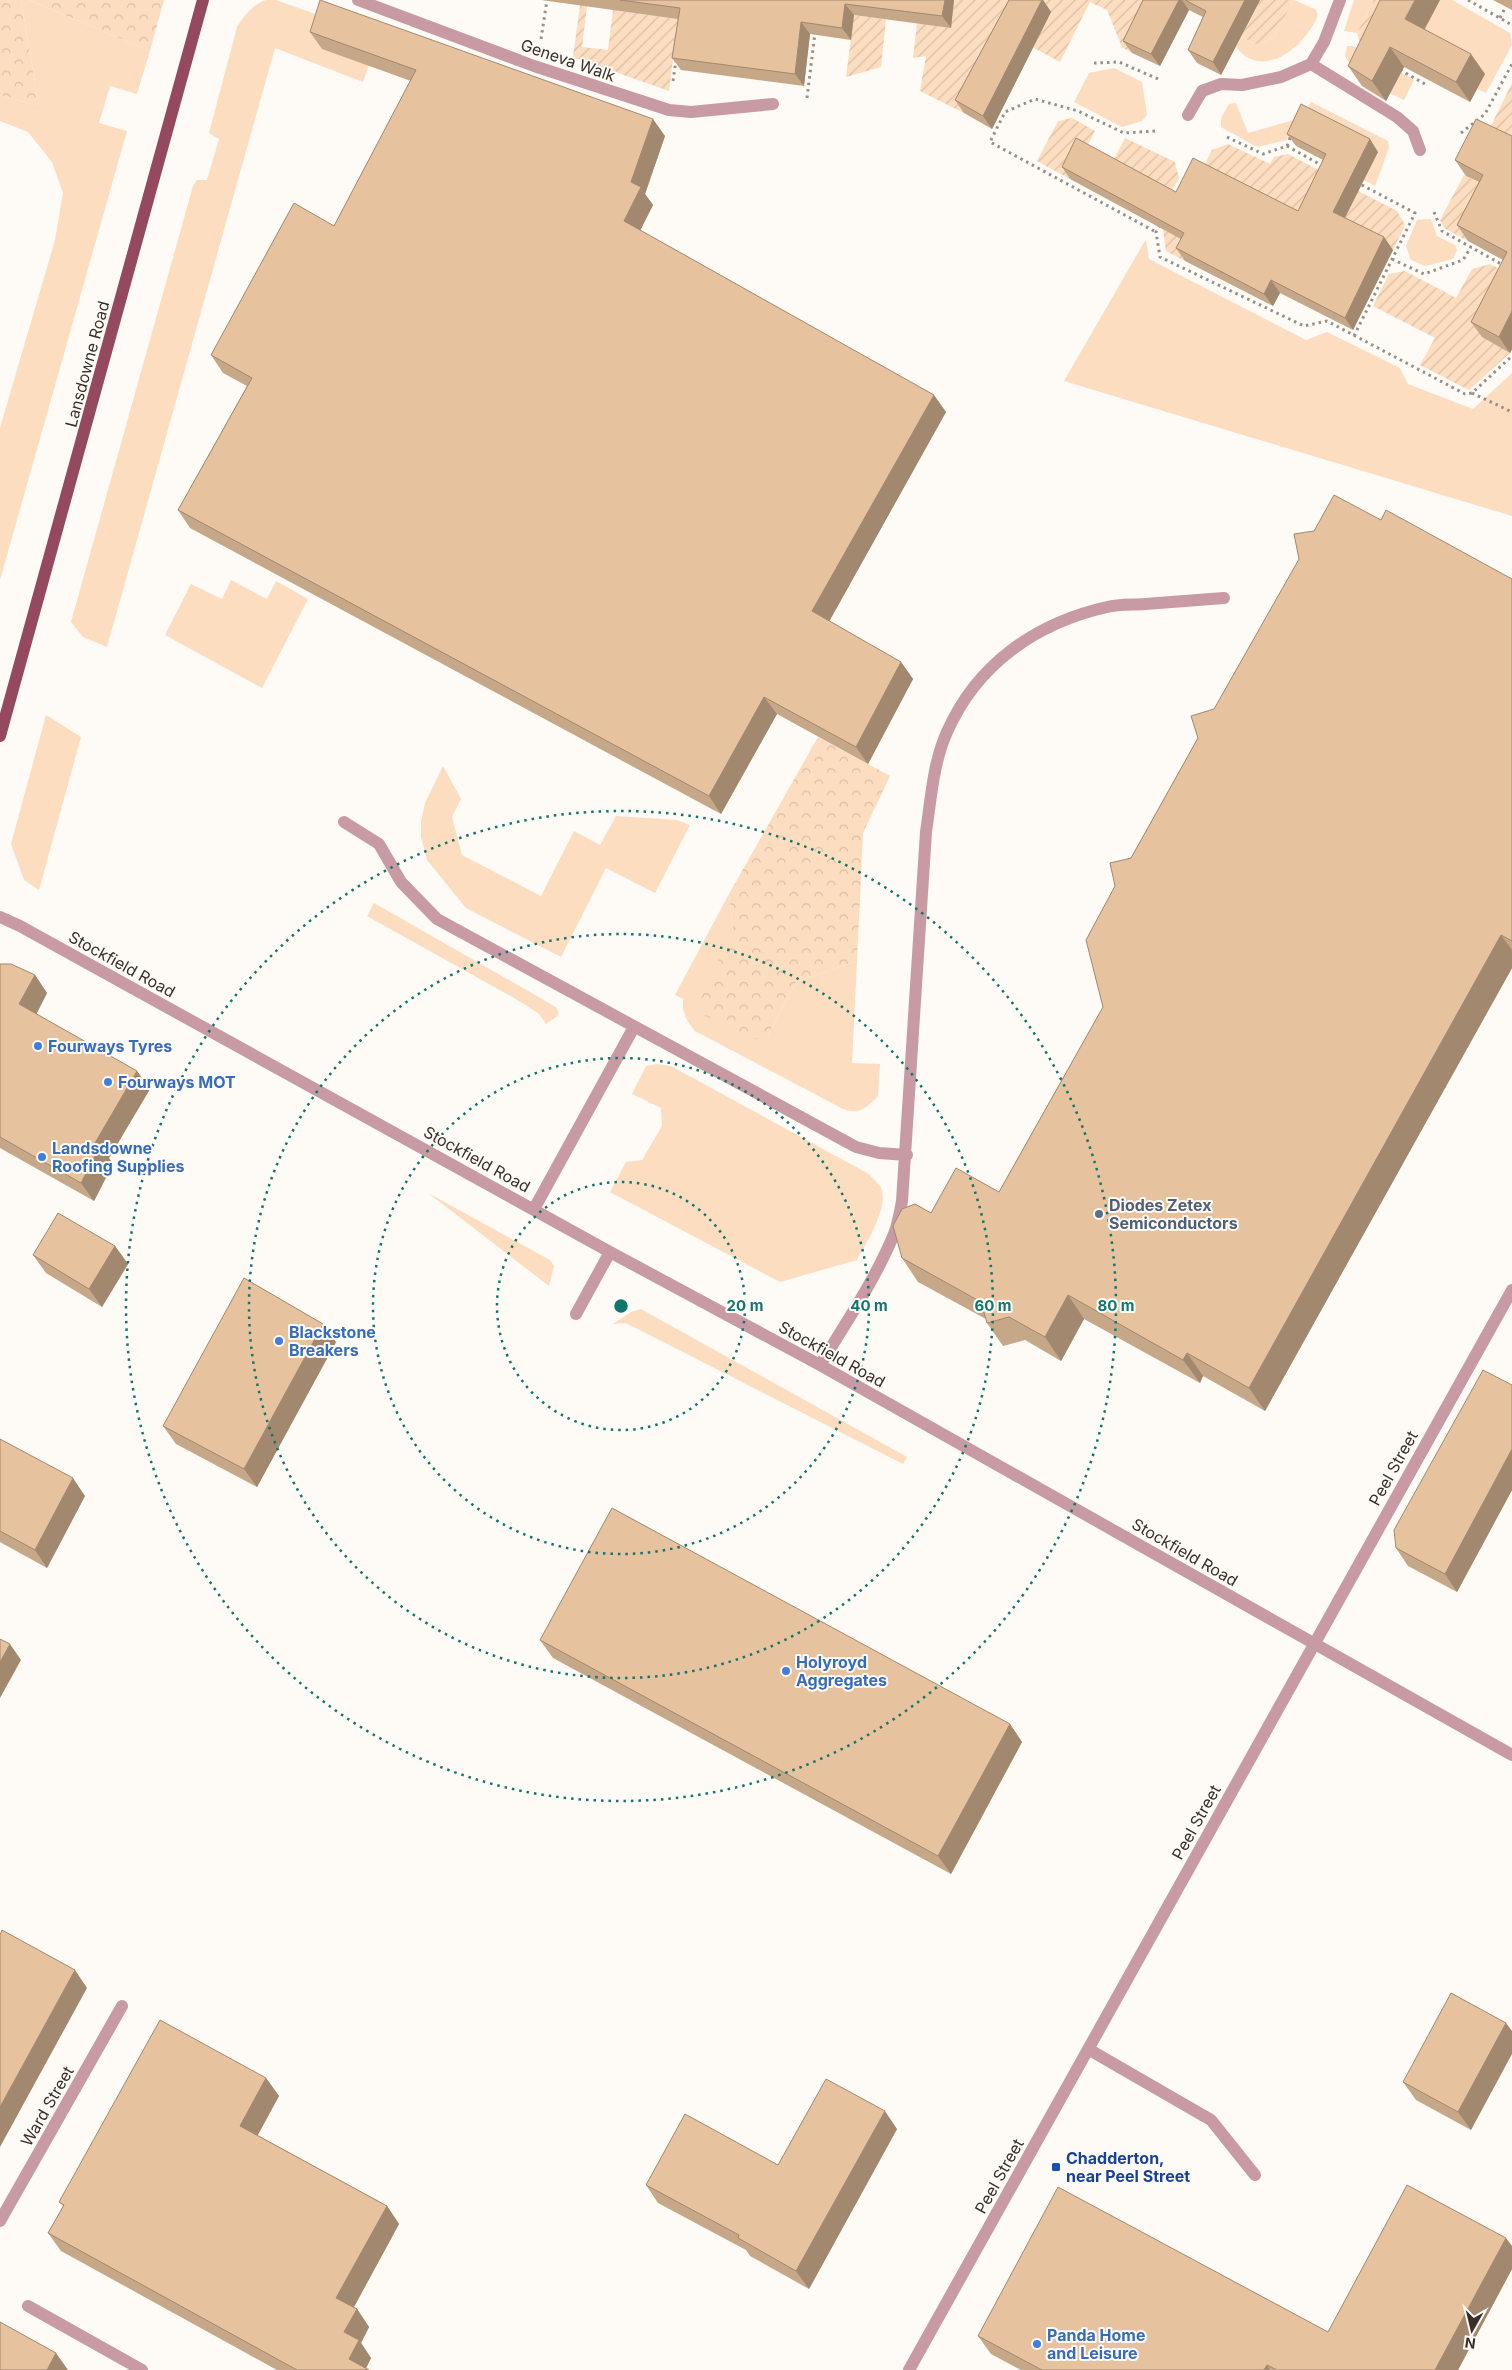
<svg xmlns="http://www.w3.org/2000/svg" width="1512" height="2370" font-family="Inter,sans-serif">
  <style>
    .grass { fill: #fdddbf }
    .forest { fill: url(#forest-crowns) }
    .garden { fill: url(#garden-furrows) }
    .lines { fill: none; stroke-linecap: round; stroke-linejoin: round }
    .path { stroke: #96908a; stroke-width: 3; stroke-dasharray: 2.5 4; stroke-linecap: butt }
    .minor { stroke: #c89aa4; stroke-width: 12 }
    .major { stroke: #95495e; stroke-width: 12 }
    .wall { fill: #c6a788 }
    .shaded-wall { fill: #a1886f }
    .building { fill: #e6c29e; stroke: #a1886f }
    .ring { fill: none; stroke: #0f766e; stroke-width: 2.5; stroke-dasharray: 2.5 5 }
    .shop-dot { fill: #3f7fe0; stroke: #fefaf6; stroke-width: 2 }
    .service-dot { fill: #5c6f8a; stroke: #fefaf6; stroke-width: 2 }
    .transit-dot { fill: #1a4fb4; stroke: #fefaf6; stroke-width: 2 }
    .labels { text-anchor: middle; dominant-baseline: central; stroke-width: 4; stroke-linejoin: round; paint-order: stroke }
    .street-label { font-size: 16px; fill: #393129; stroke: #fefaf6 }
    .shop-label { font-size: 16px; font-weight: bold; fill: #366cbe; stroke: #fefaf6; text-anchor: start }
    .service-label { font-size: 16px; font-weight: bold; fill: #4e5e75; stroke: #fefaf6; text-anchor: start }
    .transit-label { font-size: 16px; font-weight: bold; fill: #164399; stroke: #fefaf6; text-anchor: start }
    .centre { fill: #0f766e; stroke: #fefaf6; stroke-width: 2.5 }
    .ring-label { font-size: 15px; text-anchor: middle; font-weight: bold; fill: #0f766e; stroke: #fefaf6; stroke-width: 4; stroke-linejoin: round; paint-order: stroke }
  </style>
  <defs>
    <pattern id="forest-crowns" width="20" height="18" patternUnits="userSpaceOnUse" patternTransform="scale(1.25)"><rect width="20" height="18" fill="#fdddbf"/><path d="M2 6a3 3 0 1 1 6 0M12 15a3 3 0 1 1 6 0" fill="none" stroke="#dabea4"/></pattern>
    <pattern id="garden-furrows" width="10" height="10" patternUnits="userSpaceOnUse" patternTransform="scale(1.25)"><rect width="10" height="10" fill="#fdddbf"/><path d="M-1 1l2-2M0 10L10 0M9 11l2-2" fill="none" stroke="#dabea4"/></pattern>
  </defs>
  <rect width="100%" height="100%" fill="#fefaf6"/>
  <path class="grass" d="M 21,0 L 29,0 L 150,51 L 137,94 L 110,86 L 99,123 L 127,131 L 0,580 L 0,428 L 55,240 L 63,193 L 52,162 L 28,132 L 0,121 L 0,95 L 39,106 Z
    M 266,0 L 276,0 L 332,20 L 369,65 L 363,82 L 275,48 L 107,647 L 83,637 L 71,622 L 193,186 L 197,180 L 207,180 L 219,139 L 209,133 L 237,27 C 245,15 252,5 266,0 Z
    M 1294,0 L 1315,9 L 1318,15 C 1306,46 1263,82 1236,47 L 1241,37 L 1257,45 L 1274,37 Z
    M 1354,0 L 1374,0 L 1357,33 L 1344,31 Z
    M 1440,0 L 1452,0 L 1510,33 L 1512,45 L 1486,93 L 1477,89 L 1485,74 L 1419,39 Z
    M 1347,46 L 1353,46 L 1414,80 L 1404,100 C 1378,87 1360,82 1345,56 Z
    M 1114,68 L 1142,82 L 1147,115 L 1142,121 L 1122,127 L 1074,102 L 1089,73 Z
    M 1311,102 L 1388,141 L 1389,148 L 1375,186 L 1364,180 L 1378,152 L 1297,130 Z
    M 1236,103 L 1248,133 L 1294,120 L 1287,140 L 1257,147 L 1221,127 L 1221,118 L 1229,104 Z
    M 1431,219 L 1437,236 L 1455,245 L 1457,250 L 1453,259 L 1425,266 L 1411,260 L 1406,246 L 1417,220 Z
    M 1146,239 L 1149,259 L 1306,340 L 1327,332 L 1400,368 L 1408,384 L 1473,409 L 1512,373 L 1512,516 L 1064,381 Z
    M 231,580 L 267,599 L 276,581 L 308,599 L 262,688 L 165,635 L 191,584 L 222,599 Z
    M 46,715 L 81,737 L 39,890 L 24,880 L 11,844 Z
    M 443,766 L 461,799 L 452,817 L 462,855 L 541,896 L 574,831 L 600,845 L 616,816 L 677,820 L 690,825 L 655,893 L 606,868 L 561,957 L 466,908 L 427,860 L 421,837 L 421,821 L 425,803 Z
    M 729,894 L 733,930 L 698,1003 L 768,1035 L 796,982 L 857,961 L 852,1063 L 880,1064 L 878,1096 C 867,1108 858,1115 843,1109 L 695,1031 C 686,1020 682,1013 683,999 L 675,995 Z
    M 374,903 L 549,1003 L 557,1008 L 559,1015 L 546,1024 L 539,1014 L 521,1002 L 367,916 Z
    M 657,1064 L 671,1066 L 869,1174 C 872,1178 877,1182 880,1186 C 891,1205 866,1243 857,1260 L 780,1282 L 610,1192 L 626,1162 L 642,1160 L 662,1126 L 661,1108 L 632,1094 L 646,1066 Z
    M 428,1193 L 550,1260 L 554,1266 L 549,1286 Z
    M 641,1309 L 907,1457 L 903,1464 L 626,1323 L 613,1324 L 631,1312 Z"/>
  <path class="forest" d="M 0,0 L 21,0 L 39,106 L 0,95 Z
    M 29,0 L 164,0 L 150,51 Z
    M 818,737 L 890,776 L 863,833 L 857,961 L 796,982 L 768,1035 L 755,1039 L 701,1014 L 697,1003 L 733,930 L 729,894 Z"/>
  <path class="garden" d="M 954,0 L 1157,0 L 1132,53 L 1122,47 L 1107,10 L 1090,2 L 1060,62 L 1006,33 L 964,113 L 920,91 L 926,56 L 913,58 L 917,23 L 951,27 Z
    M 1260,0 L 1294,0 L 1274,37 L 1257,45 L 1241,37 Z
    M 1374,0 L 1397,0 L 1360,43 L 1357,33 Z
    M 580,5 L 587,6 L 582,47 L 608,50 L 613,10 L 678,18 L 669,91 L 573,57 Z
    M 854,15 L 886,19 L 881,67 L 846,77 Z
    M 1512,83 L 1512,146 L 1480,148 Z
    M 1072,118 L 1095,131 L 1070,179 L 1037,161 L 1058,121 Z
    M 1125,138 L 1175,162 L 1179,179 L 1168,196 L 1111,165 Z
    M 1228,144 L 1270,164 L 1274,157 L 1288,154 L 1330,176 L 1300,237 L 1202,170 L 1212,150 Z
    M 1464,175 L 1494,190 L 1468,241 L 1444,228 L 1440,220 Z
    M 1358,191 L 1397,211 L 1405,225 L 1393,250 L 1341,224 Z
    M 1182,194 L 1212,209 L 1185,261 L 1166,251 L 1163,230 Z
    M 1490,264 L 1512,275 L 1510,353 L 1469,390 L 1420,365 L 1435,338 L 1373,306 L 1389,274 L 1405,271 L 1456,298 L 1472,269 Z"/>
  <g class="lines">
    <path class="path" d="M 1468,0 L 1512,25
      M 1500,18 L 1509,0
      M 541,39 L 547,0
      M 1094,63 L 1119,62 L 1158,79
      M 1400,70 L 1425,84
      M 673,81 L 676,60
      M 807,98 L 815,33
      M 1155,131 L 1124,133 L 1078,111 L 1035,99 L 1005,112 L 990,142 L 1156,232
      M 1461,133 L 1485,114 L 1512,64
      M 1227,137 L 1263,154 L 1287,146 L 1323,166
      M 1287,146 L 1291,135
      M 1434,212 L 1442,231 L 1503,265
      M 1160,225 L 1156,232 L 1160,257 L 1304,326 L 1327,321 L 1465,394 L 1472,393 L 1512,356
      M 1392,259 L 1424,274 L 1463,260 L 1471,247
      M 1354,336 L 1415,213 L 1358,183
      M 1472,393 L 1512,412"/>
    <path class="minor" d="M 358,0 L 534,66 L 669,110 L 691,112 L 773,104
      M 1311,64 L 1397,117 L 1413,131 L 1420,150
      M 1188,115 L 1202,91 L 1221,84 L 1242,85 L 1281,77 L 1311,64 L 1324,42 L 1340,0
      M 344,822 L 379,844 L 401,882 L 437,919 L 856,1147 L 879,1153 L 907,1155
      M 0,917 L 20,926 L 610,1252 L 820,1365 L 1512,1755
      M 534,1209 L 634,1027
      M 576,1314 L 610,1252
      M 820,1365 C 846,1323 875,1280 894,1234 C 898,1224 900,1212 902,1201 L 926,832 C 931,799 933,763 947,732 C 977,664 1036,623 1107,607 C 1119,604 1133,605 1145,604 C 1171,602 1198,600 1224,598
      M 1088,2049 L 1211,2120 L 1255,2175
      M 0,2221 L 122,2006
      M 28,2306 L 142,2370
      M 909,2370 L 1512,1290"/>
    <path class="major" d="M 0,736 L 203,0"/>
  </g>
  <path class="wall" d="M 541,0 L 954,0 L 951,28 L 854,15 L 851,40 L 810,34 L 804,86 L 681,70 L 672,58 L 678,19 Z
    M 1009,0 L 1043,0 L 1051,12 L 992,129 L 964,113 L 955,100 Z
    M 1143,0 L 1260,0 L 1221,75 L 1197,63 L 1188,50 L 1203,17 L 1189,10 L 1160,66 L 1132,53 L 1123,41 Z
    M 1440,0 L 1425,29 L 1485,74 L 1470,102 L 1404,67 L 1386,101 L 1362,86 L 1348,66 Z
    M 1493,0 L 1512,0 L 1512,10 Z
    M 310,32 L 665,136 L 645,194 L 653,205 L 640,230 L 946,412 L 829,621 L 901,662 L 913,679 L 868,764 L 777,714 L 721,814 L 190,528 L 178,510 L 247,386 L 223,373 L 211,355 L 334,226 L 411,81 L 322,49 Z
    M 1287,134 L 1378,152 L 1345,218 L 1393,250 L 1353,330 L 1280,293 L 1273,306 L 1185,261 L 1176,248 L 1181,239 L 1070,179 L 1062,167 L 1176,192 L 1298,211 L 1323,160 L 1296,146 Z
    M 1512,136 L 1512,349 L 1510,353 L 1482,337 L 1471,322 L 1503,260 L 1468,241 L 1457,225 L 1479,182 L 1466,176 L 1455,160 Z
    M 1381,520 L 1512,579 L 1512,968 L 1265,1411 L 1203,1376 L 1200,1383 L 1084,1319 L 1061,1361 L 1025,1340 L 1003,1346 L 987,1323 L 986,1319 L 918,1282 L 902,1258 L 931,1213 L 999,1192 L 1103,1007 L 1131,858 L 1214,709 Z
    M 0,964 L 35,975 L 47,993 L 36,1014 L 150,1089 L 109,1158 L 113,1164 L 94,1201 L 0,1148 Z
    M 115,1246 L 128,1264 L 102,1307 L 46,1273 L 33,1255 Z
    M 336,1342 L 257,1487 L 176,1444 L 163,1426 Z
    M 1512,1385 L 1512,1490 L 1457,1592 L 1408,1566 L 1396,1548 Z
    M 0,1439 L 85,1496 L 47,1568 L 0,1542 Z
    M 540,1640 L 1010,1724 L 1022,1742 L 951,1874 L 553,1658 Z
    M 1512,2031 L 1471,2130 L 1416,2100 L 1403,2082 Z
    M 266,2078 L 279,2096 L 257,2135 L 387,2206 L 399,2224 L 354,2307 L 357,2309 L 369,2327 L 361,2343 L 371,2358 L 366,2368 L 369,2370 L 277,2370 L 61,2251 L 48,2233 L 63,2206 L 59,2202 Z
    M 897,2129 L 809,2289 L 750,2256 L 746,2250 L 658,2203 L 646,2185 L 778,2165 Z
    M 1512,2269 L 1458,2370 L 1021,2370 L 991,2354 L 978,2336 L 1328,2332 Z"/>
  <path class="shaded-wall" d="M 945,0 L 954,0 L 951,28 L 942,16 Z
    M 1042,0 L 1043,0 L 1051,12 L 992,129 L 983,116 Z
    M 1179,0 L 1182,0 L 1189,10 L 1160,66 L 1151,54 Z
    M 1245,0 L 1260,0 L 1221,75 L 1213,62 Z
    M 1415,0 L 1440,0 L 1419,39 L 1405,19 Z
    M 845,4 L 854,15 L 851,40 L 842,28 Z
    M 801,22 L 810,34 L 804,86 L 795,74 Z
    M 1390,47 L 1404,67 L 1386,101 L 1372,81 Z
    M 1471,54 L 1485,74 L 1470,102 L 1456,82 Z
    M 653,119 L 665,136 L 645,194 L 653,205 L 636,239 L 624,221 L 631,182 Z
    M 1370,139 L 1378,152 L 1341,225 L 1333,212 Z
    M 1384,237 L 1393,250 L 1353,330 L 1345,318 Z
    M 1271,280 L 1280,293 L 1273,306 L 1264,294 Z
    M 1512,311 L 1512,349 L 1510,353 L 1499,337 Z
    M 934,395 L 946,412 L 825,629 L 812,611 Z
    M 901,662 L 913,679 L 868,764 L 856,747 Z
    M 764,697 L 777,714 L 721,814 L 709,796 Z
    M 1501,935 L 1512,950 L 1512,968 L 1265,1411 L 1249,1388 Z
    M 35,975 L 47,993 L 32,1023 L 19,1004 Z
    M 137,1071 L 150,1089 L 109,1158 L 113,1164 L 94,1201 L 81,1183 L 95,1143 Z
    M 115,1246 L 128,1264 L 102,1307 L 89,1289 Z
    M 1068,1295 L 1084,1319 L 1061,1361 L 1045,1337 Z
    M 323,1324 L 336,1342 L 257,1487 L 244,1469 Z
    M 1187,1353 L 1203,1376 L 1200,1383 L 1183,1360 Z
    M 1512,1449 L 1512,1490 L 1457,1592 L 1445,1574 Z
    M 73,1478 L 85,1496 L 47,1568 L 35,1550 Z
    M 10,1644 L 21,1660 L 0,1698 L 0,1662 Z
    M 1010,1724 L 1022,1742 L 951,1874 L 938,1856 Z
    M 75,1970 L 87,1988 L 0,2147 L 0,2107 Z
    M 1506,2023 L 1512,2031 L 1512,2054 L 1471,2130 L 1458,2112 Z
    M 266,2078 L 279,2096 L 253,2144 L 240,2126 Z
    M 885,2111 L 897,2129 L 809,2289 L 796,2271 Z
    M 387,2206 L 399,2224 L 349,2316 L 336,2298 Z
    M 1506,2238 L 1512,2246 L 1512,2269 L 1458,2370 L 1435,2370 Z
    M 357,2309 L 369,2327 L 361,2343 L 371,2358 L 365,2370 L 349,2359 L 344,2332 Z
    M 56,2353 L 68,2370 L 47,2370 Z
    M 1267,2365 L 1270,2370 L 1264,2370 Z"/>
  <path class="building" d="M 320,0 L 653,119 L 631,182 L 641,187 L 624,221 L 934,395 L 812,611 L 901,662 L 856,747 L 764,697 L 709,796 L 178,510 L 252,378 L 211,355 L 294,203 L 334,226 L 416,70 L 310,32 Z
    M 620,0 L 945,0 L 942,16 L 845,4 L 842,28 L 801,22 L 795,74 L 672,58 L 680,8 Z
    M 1009,0 L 1042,0 L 983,116 L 955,100 Z
    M 1143,0 L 1179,0 L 1151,54 L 1123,41 Z
    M 1185,0 L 1245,0 L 1213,62 L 1188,50 L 1206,11 Z
    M 1380,0 L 1415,0 L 1405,19 L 1471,54 L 1456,82 L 1390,47 L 1372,81 L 1348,66 Z
    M 1301,104 L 1370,139 L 1333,212 L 1384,237 L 1345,318 L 1271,280 L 1264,294 L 1176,248 L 1184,233 L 1062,167 L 1076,138 L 1176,192 L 1193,158 L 1298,211 L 1326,154 L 1287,134 Z
    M 1476,119 L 1512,136 L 1512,311 L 1499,337 L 1471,322 L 1507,252 L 1457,225 L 1483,175 L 1455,160 Z
    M 1334,495 L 1381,520 L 1386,510 L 1512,579 L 1512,941 L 1501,935 L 1249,1388 L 1187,1353 L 1183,1360 L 1068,1295 L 1045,1337 L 1009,1317 L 987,1323 L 981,1302 L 902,1258 L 893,1226 L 902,1209 L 915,1204 L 931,1213 L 956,1168 L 999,1192 L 1103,1007 L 1086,940 L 1115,886 L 1110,863 L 1131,858 L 1198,738 L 1191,716 L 1214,709 L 1299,559 L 1294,534 L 1314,531 Z
    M 0,964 L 11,964 L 35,975 L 19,1004 L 137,1071 L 95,1143 L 100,1146 L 81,1183 L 0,1137 Z
    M 58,1213 L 115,1246 L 89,1289 L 33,1255 Z
    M 244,1278 L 323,1324 L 244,1469 L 163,1426 Z
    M 1483,1370 L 1512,1385 L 1512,1449 L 1445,1574 L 1396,1548 L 1394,1530 Z
    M 0,1439 L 73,1478 L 35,1550 L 0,1531 Z
    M 612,1508 L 1010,1724 L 938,1856 L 540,1640 Z
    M 0,1639 L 10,1644 L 0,1662 Z
    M 2,1930 L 75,1970 L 0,2107 L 0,1935 Z
    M 1451,1993 L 1506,2023 L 1458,2112 L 1403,2082 Z
    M 160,2020 L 266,2078 L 240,2126 L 387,2206 L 336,2298 L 357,2309 L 344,2332 L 359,2340 L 349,2359 L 369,2370 L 297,2370 L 48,2233 L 64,2205 L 59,2202 Z
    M 826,2079 L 885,2111 L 796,2271 L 738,2238 L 739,2235 L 646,2185 L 685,2114 L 778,2165 Z
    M 1407,2185 L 1506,2238 L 1435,2370 L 1277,2370 L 1267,2365 L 1264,2370 L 1042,2370 L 978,2336 L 1058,2187 L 1328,2332 Z
    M 0,2322 L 56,2353 L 47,2370 L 0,2370 Z"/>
  <g class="ring">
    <circle cx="621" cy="1306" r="124"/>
    <circle cx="621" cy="1306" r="248"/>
    <circle cx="621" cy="1306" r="372"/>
    <circle cx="621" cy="1306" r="495"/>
  </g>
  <g class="shop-dot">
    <circle cx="38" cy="1046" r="5"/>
    <circle cx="108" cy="1082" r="5"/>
    <circle cx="42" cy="1157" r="5"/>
    <circle cx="279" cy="1341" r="5"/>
    <circle cx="786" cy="1671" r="5"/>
    <circle cx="1037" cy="2344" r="5"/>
  </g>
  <circle class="service-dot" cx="1099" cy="1214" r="5"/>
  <rect class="transit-dot" x="1051" y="2162" width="10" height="10" rx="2.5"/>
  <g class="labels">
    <g class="street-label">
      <text transform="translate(568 60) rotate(19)">Geneva Walk</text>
      <text transform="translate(87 364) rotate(-75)">Lansdowne Road</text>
      <text transform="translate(122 964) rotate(29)">Stockfield Road</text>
      <text transform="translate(477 1159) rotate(29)">Stockfield Road</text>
      <text transform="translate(832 1354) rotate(29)">Stockfield Road</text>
      <text transform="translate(1393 1468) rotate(-61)">Peel Street</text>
      <text transform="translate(1185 1552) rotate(30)">Stockfield Road</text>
      <text transform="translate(1196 1822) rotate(-61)">Peel Street</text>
      <text transform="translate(47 2106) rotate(-60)">Ward Street</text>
      <text transform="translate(999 2176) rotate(-61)">Peel Street</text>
    </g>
    <g class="shop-label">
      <text x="48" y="1046">Fourways Tyres</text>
      <text x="118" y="1082">Fourways MOT</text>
      <text x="52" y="1148">Landsdowne<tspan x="52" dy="18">Roofing Supplies</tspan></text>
      <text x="289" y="1332">Blackstone<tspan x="289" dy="18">Breakers</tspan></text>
      <text x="796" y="1662">Holyroyd<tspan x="796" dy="18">Aggregates</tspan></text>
      <text x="1047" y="2335">Panda Home<tspan x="1047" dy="18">and Leisure</tspan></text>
    </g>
    <g class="service-label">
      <text x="1109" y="1205">Diodes Zetex<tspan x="1109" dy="18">Semiconductors</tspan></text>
    </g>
    <g class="transit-label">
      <text x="1066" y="2158">Chadderton,<tspan x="1066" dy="18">near Peel Street</tspan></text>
    </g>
  </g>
  <circle cx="621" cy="1306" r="8" class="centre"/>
  <g class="ring-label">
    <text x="745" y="1311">20 m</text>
    <text x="869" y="1311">40 m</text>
    <text x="993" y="1311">60 m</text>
    <text x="1116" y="1311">80 m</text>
  </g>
  <g transform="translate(1472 2330) rotate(188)" stroke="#fefaf6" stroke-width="4" paint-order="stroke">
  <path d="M0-4L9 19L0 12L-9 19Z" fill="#393129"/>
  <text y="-8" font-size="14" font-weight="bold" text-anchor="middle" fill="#393129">N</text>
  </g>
</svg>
